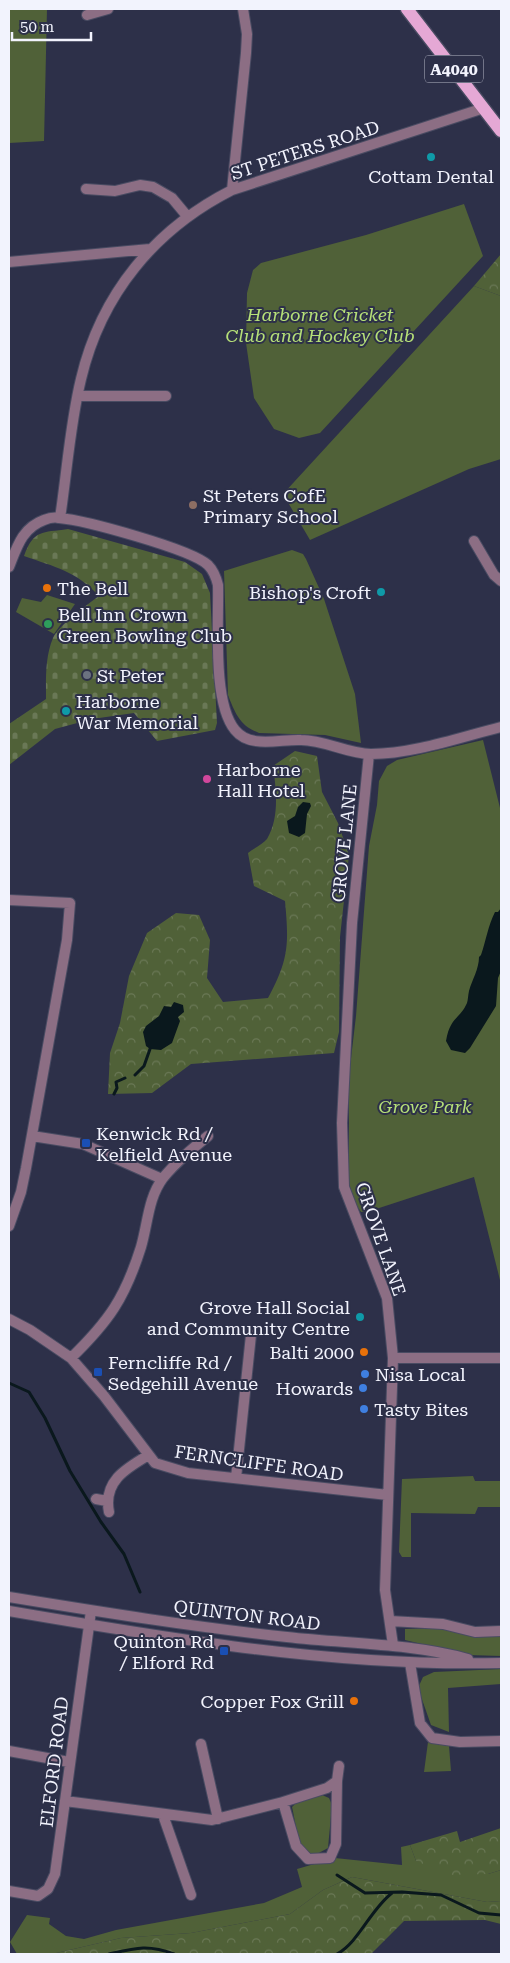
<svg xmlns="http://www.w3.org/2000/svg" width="510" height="1963" font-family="'Roboto Serif',serif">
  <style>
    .green { fill: #506138 }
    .forest { fill: url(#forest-crowns) }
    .cemetery { fill: url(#cemetery-stones) }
    .water { fill: #0a181d }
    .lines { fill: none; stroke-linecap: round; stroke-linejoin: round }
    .stream { stroke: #0a181d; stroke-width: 3 }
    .minor-casing { stroke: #494b62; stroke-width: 12 }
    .tertiary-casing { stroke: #494b62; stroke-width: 12 }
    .primary-casing { stroke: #494b62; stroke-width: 15 }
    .minor { stroke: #8c6e84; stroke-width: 10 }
    .tertiary { stroke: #8c6e84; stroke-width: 10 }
    .primary { stroke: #e5a8d5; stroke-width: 12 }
    .culture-dot { fill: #0f9aa8; stroke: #2d3049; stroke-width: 2 }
    .education-dot { fill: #8d6e63; stroke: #2d3049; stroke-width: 2 }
    .food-dot { fill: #e8710a; stroke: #2d3049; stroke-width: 2 }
    .leisure-dot { fill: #2e9e5b; stroke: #2d3049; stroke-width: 2 }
    .worship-dot { fill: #6b7280; stroke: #2d3049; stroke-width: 2 }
    .hotel-dot { fill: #d1479c; stroke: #2d3049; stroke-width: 2 }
    .transit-dot { fill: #1a4fb4; stroke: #2d3049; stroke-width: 2 }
    .shop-dot { fill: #3f7fe0; stroke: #2d3049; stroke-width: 2 }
    .labels { text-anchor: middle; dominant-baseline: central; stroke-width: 4; stroke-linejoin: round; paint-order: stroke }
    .shield { fill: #2d3049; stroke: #b7b8c7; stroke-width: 1 }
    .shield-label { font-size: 16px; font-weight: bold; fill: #f2f3fd }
    .street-label { font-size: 18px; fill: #f2f3fd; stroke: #2d3049 }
    .poi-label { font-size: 18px; fill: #f2f3fd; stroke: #2d3049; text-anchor: start }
    .park-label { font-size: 18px; font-style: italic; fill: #b6e078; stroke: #2d3049 }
  </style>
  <defs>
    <pattern id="forest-crowns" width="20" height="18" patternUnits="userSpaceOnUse" patternTransform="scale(1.25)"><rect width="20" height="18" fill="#506138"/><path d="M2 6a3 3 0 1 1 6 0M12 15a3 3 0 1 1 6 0" fill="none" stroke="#6a7856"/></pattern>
    <pattern id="cemetery-stones" width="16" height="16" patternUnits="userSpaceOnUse" patternTransform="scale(1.25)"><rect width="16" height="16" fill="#506138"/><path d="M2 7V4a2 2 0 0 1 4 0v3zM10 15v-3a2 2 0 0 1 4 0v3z" fill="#6a7856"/></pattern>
  </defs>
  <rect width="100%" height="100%" fill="#2d3049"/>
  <path class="green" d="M 9,9 L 47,9 L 44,141 L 9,143 Z
    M 464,204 L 483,256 L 320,433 L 299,438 L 274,429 L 254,398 L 246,343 L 247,293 L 253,270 L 261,263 L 366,235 Z
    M 474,286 L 501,296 L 501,459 L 469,469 L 310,540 L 283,494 Z
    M 292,550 L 303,554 L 306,559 L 324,599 L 355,694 L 361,743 L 325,735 L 259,733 C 240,726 235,713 228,695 L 224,571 Z
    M 47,595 L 75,604 L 54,634 L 16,612 L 22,598 L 41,602 Z
    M 483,740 L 501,812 L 501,1284 L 474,1177 L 370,1211 L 361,1212 L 355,1203 L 349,1189 L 349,1075 L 356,1016 L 369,846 L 377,805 L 379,781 L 387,766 L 397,760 Z
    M 473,1476 L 475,1481 L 501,1481 L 501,1507 L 478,1507 L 475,1514 L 411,1513 L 411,1557 L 402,1557 L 399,1552 L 402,1479 Z
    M 447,1628 L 501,1635 L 501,1656 L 468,1655 L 405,1640 L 405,1629 Z
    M 501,1669 L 501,1684 L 448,1688 L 449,1732 L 431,1725 L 418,1688 L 423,1677 L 434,1672 Z
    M 428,1742 L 449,1746 L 451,1771 L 424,1772 Z
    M 322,1795 L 329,1798 L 332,1805 L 328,1848 L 313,1856 C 297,1850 296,1823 292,1807 L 297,1802 Z
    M 410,1845 L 416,1861 L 488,1874 L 501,1870 L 501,1901 L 487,1902 L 352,1877 L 323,1890 L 290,1914 L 191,1933 L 121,1938 L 52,1954 L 17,1954 L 10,1942 L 27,1915 L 50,1918 L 49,1924 L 66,1936 L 84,1939 L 116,1930 L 264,1903 L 302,1887 L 297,1869 L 335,1858 L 402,1865 L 401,1847 Z"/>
  <path class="forest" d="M 501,254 L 501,296 L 474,286 Z
    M 295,751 L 317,756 L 322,792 L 338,823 L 349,855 L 340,937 L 339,1032 L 334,1053 L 191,1064 L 152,1093 L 108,1094 L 110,1053 L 120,1023 L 129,976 L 147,933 L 176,913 L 199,915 L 210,940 L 207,978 L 223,1002 L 268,998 C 289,959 289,944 285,901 L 254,886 L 248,853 C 253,849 263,844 267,839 C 280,818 276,788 273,766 Z
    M 501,1828 L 501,1870 L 488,1874 L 447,1875 L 416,1861 L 410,1845 L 457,1831 L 460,1842 Z
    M 352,1877 L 487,1902 L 501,1901 L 501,1924 L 485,1920 L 404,1921 L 371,1954 L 52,1954 L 121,1938 L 191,1933 L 290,1914 L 323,1890 Z"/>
  <path class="cemetery" d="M 68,529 L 185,562 L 202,574 L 210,593 L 217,723 L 215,730 L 157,741 L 134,713 L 92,719 L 55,729 L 9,765 L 9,724 L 46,699 C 46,679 45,657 53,638 C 59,625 87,605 99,596 C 76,571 55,567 24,556 C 34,529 42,533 68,529 Z"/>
  <path class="water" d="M 303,802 L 310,803 L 311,806 L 307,814 L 305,833 L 299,837 L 289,833 L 287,821 L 295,816 L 298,807 Z
    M 501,908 L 501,971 L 498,978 L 496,1006 L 470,1048 L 465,1053 L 451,1050 L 446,1041 C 450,1017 460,1019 467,1003 C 468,1000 468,995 469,991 C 472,980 479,969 479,957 L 481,955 C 486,940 488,926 495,912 L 498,912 Z
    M 174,1002 L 183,1005 L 184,1012 L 178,1017 L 180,1021 L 172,1043 L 161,1050 L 150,1049 L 146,1046 L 143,1032 L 146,1026 L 159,1016 L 164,1006 L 171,1007 Z"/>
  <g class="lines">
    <path class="stream" d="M 135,1075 L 144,1066 L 150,1049
      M 114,1094 L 117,1088 L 116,1082 L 125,1078
      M 9,1383 L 29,1392 L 45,1418 L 70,1471 L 101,1522 L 124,1554 L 140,1592
      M 337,1875 L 365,1893 L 402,1892 L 441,1895 L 479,1913 L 501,1915
      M 109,1954 C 135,1948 148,1944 174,1954
      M 337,1954 C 359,1942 370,1910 392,1893"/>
    <g class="minor-casing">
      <path id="minor" d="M 87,15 L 108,9
        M 86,189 L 115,191 L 140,185 L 153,187 L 172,198 L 187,216
        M 232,190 L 246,53 L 247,34 L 243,9
        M 9,262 L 150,249
        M 78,396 L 166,396
        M 60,518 C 67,472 70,424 81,379 C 101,294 155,229 232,190 L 484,108
        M 474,541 L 494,575 L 501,581
        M 9,567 C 17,547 22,528 44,520 C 49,518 54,517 59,518 C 84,520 191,549 208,565 C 214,571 216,577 218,585 C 219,622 212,702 235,730 C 250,749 280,739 301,740 C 325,740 348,754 371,754 C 413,754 461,737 501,727
        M 369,754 L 352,923 L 342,1123 L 344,1187 L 387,1298 L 393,1358 L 385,1590 L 393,1645
        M 9,900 L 70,903 L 67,940 L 26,1168 L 21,1192 L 9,1226
        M 32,1136 L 83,1144 L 162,1179
        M 9,1319 L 30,1330 L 71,1358 L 104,1396 L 155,1463 L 188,1473 L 388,1495
        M 71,1358 C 109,1321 125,1298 141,1247 C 148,1223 148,1198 163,1178 C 176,1162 192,1149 208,1136
        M 393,1358 L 501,1358
        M 236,1478 L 251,1335
        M 96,1499 L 107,1501
        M 109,1512 C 103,1482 125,1469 147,1456
        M 390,1621 L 443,1624 L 475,1632 L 501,1631
        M 410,1663 L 420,1723 L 432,1738 L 460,1742 L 501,1741
        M 201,1744 L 218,1819
        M 9,1751 L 69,1762
        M 337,1781 L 336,1844 L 330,1858 L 308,1859 L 296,1846 L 283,1802 L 327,1788 L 337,1781 L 339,1766
        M 65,1801 L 212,1820 L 283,1802
        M 163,1815 L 191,1895
        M 9,1891 L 38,1896 L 48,1889 L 55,1874 L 91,1611"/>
    </g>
    <g class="tertiary-casing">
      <path id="tertiary" d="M 9,1597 C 101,1612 194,1627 287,1637 C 348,1644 409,1643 468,1659
        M 9,1611 C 172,1639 336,1667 501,1663"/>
    </g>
    <g class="primary-casing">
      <path id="primary" d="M 407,9 L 501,131"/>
    </g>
    <use href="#minor" class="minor"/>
    <use href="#tertiary" class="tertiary"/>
    <use href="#primary" class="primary"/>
  </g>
  <g class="culture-dot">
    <circle cx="431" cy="157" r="5"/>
    <circle cx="381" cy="592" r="5"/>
    <circle cx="66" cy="711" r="5"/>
    <circle cx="360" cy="1317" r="5"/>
  </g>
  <circle class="education-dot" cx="193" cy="505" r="5"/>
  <g class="food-dot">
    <circle cx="47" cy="588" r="5"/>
    <circle cx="364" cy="1352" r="5"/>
    <circle cx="354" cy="1701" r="5"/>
  </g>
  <circle class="leisure-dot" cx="48" cy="624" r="5"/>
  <circle class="worship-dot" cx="87" cy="675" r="5"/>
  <circle class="hotel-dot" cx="207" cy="779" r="5"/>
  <g class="transit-dot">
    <rect x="81" y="1138" width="10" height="10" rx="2.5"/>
    <rect x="93" y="1367" width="10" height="10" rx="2.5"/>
    <rect x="219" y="1646" width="10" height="10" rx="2.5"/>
  </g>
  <g class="shop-dot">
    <circle cx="365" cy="1374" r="5"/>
    <circle cx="363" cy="1388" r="5"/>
    <circle cx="364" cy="1409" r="5"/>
  </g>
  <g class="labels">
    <rect class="shield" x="425" y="55.5" width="58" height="27" rx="4"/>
    <g class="shield-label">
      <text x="454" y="69">A4040</text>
    </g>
    <g class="street-label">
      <text transform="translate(305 150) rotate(-18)">ST PETERS ROAD</text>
      <text transform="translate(344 843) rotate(-84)">GROVE LANE</text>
      <text transform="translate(381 1239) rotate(71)">GROVE LANE</text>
      <text transform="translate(259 1463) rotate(8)">FERNCLIFFE ROAD</text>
      <text transform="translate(247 1615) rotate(7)">QUINTON ROAD</text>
      <text transform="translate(54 1762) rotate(-83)">ELFORD ROAD</text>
    </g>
    <g class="poi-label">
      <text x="431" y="176" text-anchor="middle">Cottam Dental</text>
      <text x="203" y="495">St Peters CofE<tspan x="203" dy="21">Primary School</tspan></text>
      <text x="57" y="588">The Bell</text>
      <text x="371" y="592" text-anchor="end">Bishop's Croft</text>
      <text x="58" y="614">Bell Inn Crown<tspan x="58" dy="21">Green Bowling Club</tspan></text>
      <text x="97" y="675">St Peter</text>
      <text x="76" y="701">Harborne<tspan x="76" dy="21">War Memorial</tspan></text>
      <text x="217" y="769">Harborne<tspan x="217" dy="21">Hall Hotel</tspan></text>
      <text x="96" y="1133">Kenwick Rd /<tspan x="96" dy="21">Kelfield Avenue</tspan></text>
      <text x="350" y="1307" text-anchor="end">Grove Hall Social<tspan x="350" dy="21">and Community Centre</tspan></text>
      <text x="354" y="1352" text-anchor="end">Balti 2000</text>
      <text x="108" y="1362">Ferncliffe Rd /<tspan x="108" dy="21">Sedgehill Avenue</tspan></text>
      <text x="375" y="1374">Nisa Local</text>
      <text x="353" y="1388" text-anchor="end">Howards</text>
      <text x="374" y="1409">Tasty Bites</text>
      <text x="214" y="1641" text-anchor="end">Quinton Rd<tspan x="214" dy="21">/ Elford Rd</tspan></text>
      <text x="344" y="1701" text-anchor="end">Copper Fox Grill</text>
    </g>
    <g class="park-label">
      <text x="320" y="314">Harborne Cricket<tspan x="320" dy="21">Club and Hockey Club</tspan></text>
      <text x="425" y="1106">Grove Park</text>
    </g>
  </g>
  <rect width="510" height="1963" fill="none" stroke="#f2f3fd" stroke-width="20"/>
  <path d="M12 32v8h79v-8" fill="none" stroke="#f2f3fd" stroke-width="2.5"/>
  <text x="20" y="32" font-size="15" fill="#f2f3fd" stroke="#2d3049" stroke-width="4" paint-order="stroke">50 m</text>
</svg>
